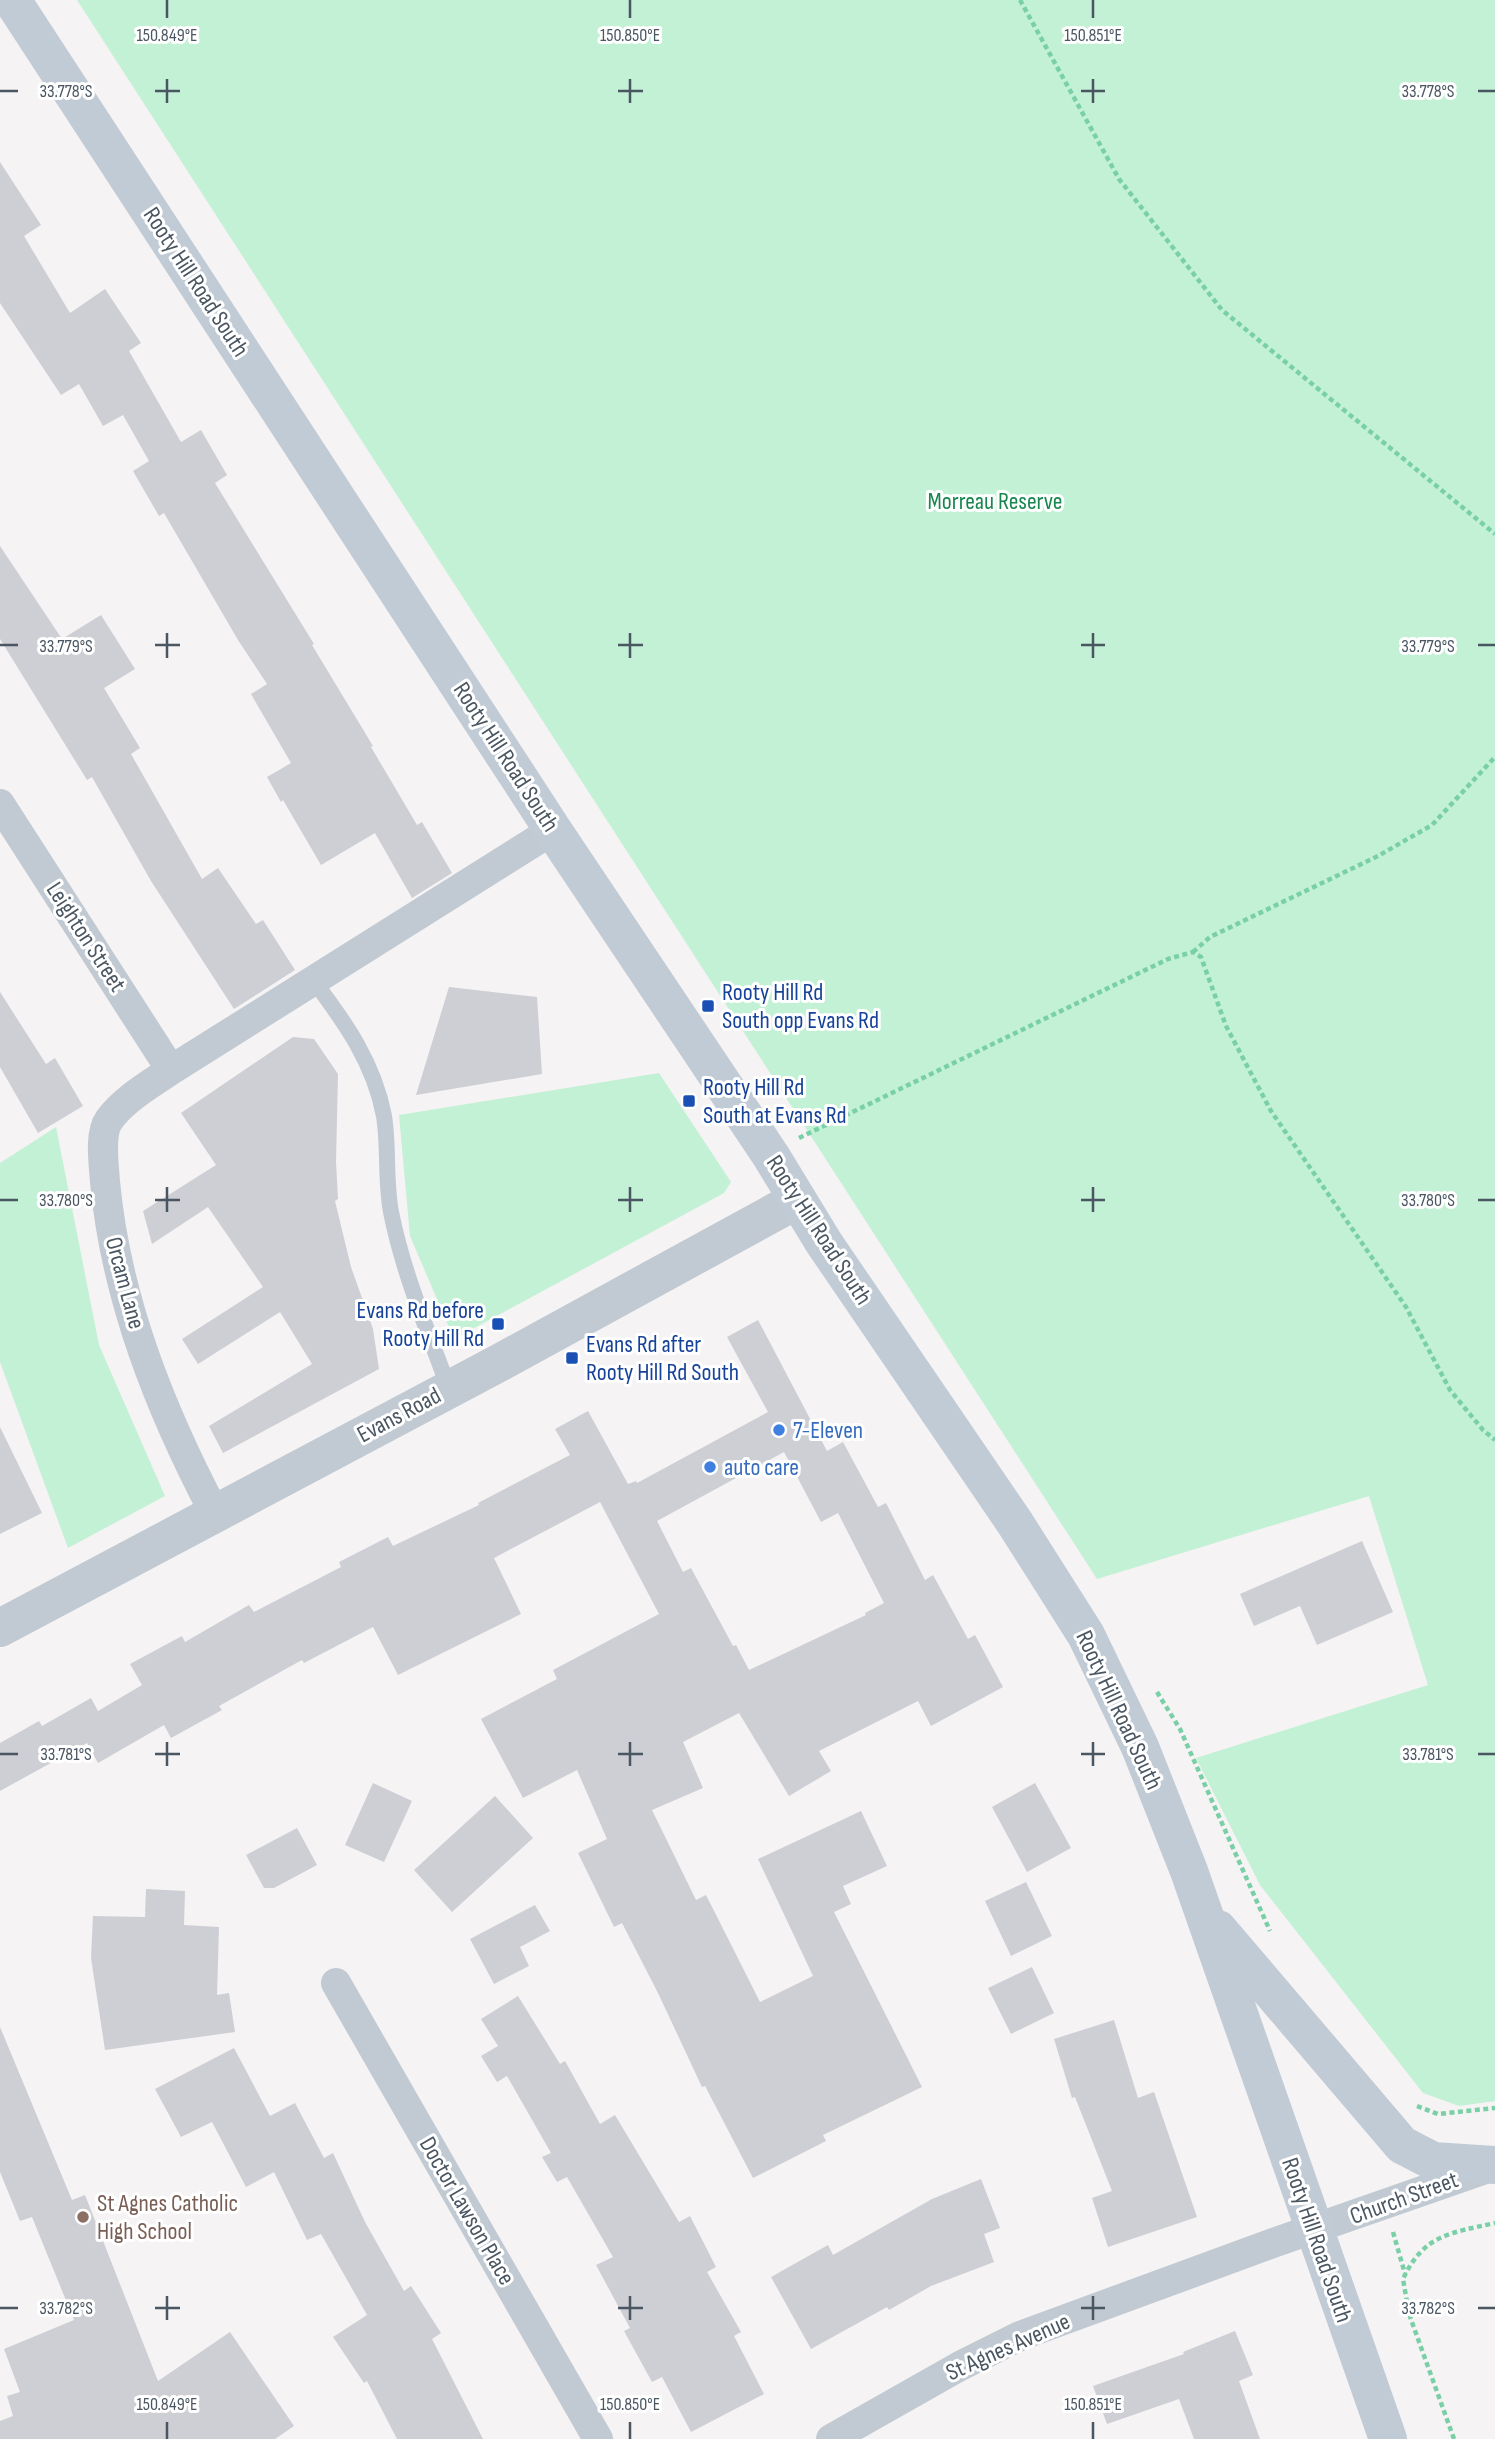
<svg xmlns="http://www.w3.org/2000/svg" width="1495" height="2439" font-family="'Sofia Sans Condensed',sans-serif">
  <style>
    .green { fill: #c3f1d5 }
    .building { fill: #cdcfd5; fill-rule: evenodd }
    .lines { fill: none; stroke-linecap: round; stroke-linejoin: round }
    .path { stroke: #7ad0a6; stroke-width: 4.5; stroke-dasharray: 5 3.5; stroke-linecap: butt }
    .service { stroke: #c1cad2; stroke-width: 16 }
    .minor { stroke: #c1cad2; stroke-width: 30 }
    .tertiary { stroke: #c1cad2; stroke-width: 38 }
    .secondary { stroke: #c1cbd6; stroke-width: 38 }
    .ticks { fill: none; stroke: #4a5661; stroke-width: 2.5 }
    .transit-dot { fill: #1a4fb4; stroke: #fff; stroke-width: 2.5 }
    .shop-dot { fill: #3f7fe0; stroke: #fff; stroke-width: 2.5 }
    .education-dot { fill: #8d6e63; stroke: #fff; stroke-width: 2.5 }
    .labels { text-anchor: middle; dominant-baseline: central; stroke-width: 6; stroke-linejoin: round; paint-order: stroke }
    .street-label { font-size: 24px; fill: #4a5661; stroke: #fff }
    .park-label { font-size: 24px; fill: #17864f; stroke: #fff }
    .transit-label { font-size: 24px; fill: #164399; stroke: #fff; text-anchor: start }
    .shop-label { font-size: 24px; fill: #366cbe; stroke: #fff; text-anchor: start }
    .education-label { font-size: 24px; fill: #785e54; stroke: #fff; text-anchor: start }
    .ticks-label { font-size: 18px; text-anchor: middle; fill: #4a5661; stroke: #fff; stroke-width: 6; stroke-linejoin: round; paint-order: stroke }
  </style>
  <rect width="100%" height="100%" fill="#f5f3f3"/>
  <path class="green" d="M 77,0 L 1495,0 L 1495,2101 L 1459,2106 L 1423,2093 L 1260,1885 L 1196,1758 L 1428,1685 L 1369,1496 L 1097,1579 Z
    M 659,1073 L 731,1182 L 724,1193 L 454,1339 L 410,1236 L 399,1115 Z
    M 56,1127 L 99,1345 L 165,1496 L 68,1548 L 0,1362 L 0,1163 Z"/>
  <path class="building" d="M 0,162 L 41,225 L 24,236 L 70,313 L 105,289 L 141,343 L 129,351 L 181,442 L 201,430 L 227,475 L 215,483 L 314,644 L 312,645 L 373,746 L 371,747 L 417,825 L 422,822 L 452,873 L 412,898 L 375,833 L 321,865 L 283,800 L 281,802 L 267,777 L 291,763 L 251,694 L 267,684 L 238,640 L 164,513 L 159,516 L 133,471 L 149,461 L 123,415 L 103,426 L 79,384 L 61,395 L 0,303 Z
    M 0,546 L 62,639 L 101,615 L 135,669 L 104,688 L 140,748 L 131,754 L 202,879 L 218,868 L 256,924 L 263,920 L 295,970 L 234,1009 L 151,881 L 92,777 L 87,780 L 0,639 Z
    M 449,987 L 537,997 L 542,1074 L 416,1095 Z
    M 0,992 L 46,1064 L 55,1058 L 83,1106 L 38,1133 L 0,1067 Z
    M 293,1037 L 314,1039 L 338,1074 L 336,1162 L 338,1199 L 335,1201 L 351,1267 L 373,1329 L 379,1369 L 223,1453 L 209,1426 L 312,1364 L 280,1312 L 198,1364 L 182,1339 L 263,1287 L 208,1207 L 152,1244 L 143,1211 L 216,1165 L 181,1113 Z
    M 758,1320 L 827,1451 L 843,1442 L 878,1507 L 886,1503 L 925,1580 L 933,1575 L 968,1639 L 975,1635 L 1003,1687 L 931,1726 L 918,1701 L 819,1751 L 831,1771 L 789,1796 L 739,1713 L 683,1742 L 703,1788 L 652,1810 L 696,1900 L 706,1895 L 760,2002 L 813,1976 L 758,1859 L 861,1811 L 887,1866 L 843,1886 L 851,1904 L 834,1912 L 922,2087 L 823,2135 L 826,2141 L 753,2178 L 705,2086 L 702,2087 L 658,1993 L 622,1923 L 614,1927 L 578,1853 L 607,1839 L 577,1770 L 523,1798 L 481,1719 L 557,1679 L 553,1670 L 659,1614 L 600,1502 L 494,1558 L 521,1614 L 398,1675 L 373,1627 L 304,1663 L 302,1660 L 219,1706 L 222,1710 L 171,1738 L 164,1725 L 98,1763 L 87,1743 L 0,1791 L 0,1743 L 39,1721 L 42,1726 L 91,1698 L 98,1711 L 142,1685 L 130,1664 L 182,1636 L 185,1642 L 249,1605 L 254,1612 L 341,1567 L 339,1562 L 388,1537 L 393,1546 L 479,1505 L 478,1503 L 570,1455 L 555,1429 L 588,1411 L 628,1484 L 636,1481 L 637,1483 L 768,1412 L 727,1337 ZM 784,1452 L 821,1522 L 838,1513 L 884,1603 L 865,1613 L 866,1615 L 749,1670 L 736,1645 L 733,1646 L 691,1568 L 683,1572 L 657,1521 Z
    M 0,1427 L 42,1513 L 0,1534 Z
    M 1362,1541 L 1393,1612 L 1317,1645 L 1300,1606 L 1254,1626 L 1240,1594 Z
    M 373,1783 L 412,1801 L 384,1862 L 345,1845 Z
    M 1035,1783 L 1071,1848 L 1027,1872 L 992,1807 Z
    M 495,1796 L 533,1838 L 452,1912 L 414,1870 Z
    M 297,1828 L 317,1865 L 274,1888 L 264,1888 L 246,1855 Z
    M 1026,1882 L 1052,1936 L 1011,1956 L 985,1901 Z
    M 146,1889 L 185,1891 L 184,1925 L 219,1927 L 217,1995 L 229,1993 L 235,2032 L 105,2050 L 91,1958 L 93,1916 L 145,1917 Z
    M 535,1905 L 550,1931 L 520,1947 L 529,1966 L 494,1984 L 470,1939 Z
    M 1032,1967 L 1054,2013 L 1011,2034 L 988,1988 Z
    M 518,1996 L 560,2064 L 565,2061 L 600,2124 L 615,2115 L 679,2222 L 690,2216 L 716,2267 L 707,2272 L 741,2332 L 734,2336 L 764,2394 L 691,2432 L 662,2377 L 652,2382 L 624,2331 L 630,2328 L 596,2265 L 613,2257 L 567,2177 L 557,2182 L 542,2157 L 551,2153 L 507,2076 L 497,2082 L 481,2056 L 498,2046 L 481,2019 Z
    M 1114,2020 L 1138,2098 L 1154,2092 L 1197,2217 L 1108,2247 L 1092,2198 L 1112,2191 L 1075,2097 L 1072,2098 L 1054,2039 Z
    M 0,2027 L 72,2200 L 85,2195 L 158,2381 L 230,2332 L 294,2426 L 275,2439 L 0,2439 L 0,2421 L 13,2416 L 7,2396 L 20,2392 L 4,2349 L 74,2320 L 32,2217 L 20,2221 L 0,2172 Z
    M 234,2048 L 270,2116 L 295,2103 L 324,2158 L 333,2153 L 365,2222 L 404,2291 L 411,2286 L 441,2333 L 432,2339 L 483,2439 L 397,2439 L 367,2381 L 364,2383 L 333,2337 L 367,2315 L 321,2234 L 307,2240 L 274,2172 L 246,2187 L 212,2122 L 181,2137 L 155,2089 Z
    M 981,2179 L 1000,2228 L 984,2234 L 994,2262 L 931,2286 L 889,2310 L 887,2307 L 811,2349 L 771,2277 L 828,2245 L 833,2255 L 932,2199 Z
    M 1235,2331 L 1253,2375 L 1239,2381 L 1260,2439 L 1194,2439 L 1179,2399 L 1107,2424 L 1093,2386 L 1184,2354 L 1183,2352 Z"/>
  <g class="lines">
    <path class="path" d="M 1020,0 L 1119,179 L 1222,310 L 1495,534
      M 1193,952 L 1210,937 L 1378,856 L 1432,825 L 1495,757
      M 799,1138 L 1168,959 L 1193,952 L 1201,957 L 1226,1026 L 1271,1111 L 1406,1307 L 1450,1390 L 1483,1430 L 1495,1440
      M 1157,1692 L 1180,1729 L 1270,1931
      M 1417,2106 L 1438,2114 L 1495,2108
      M 1393,2232 L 1405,2274
      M 1454,2439 L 1409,2314 L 1403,2279 C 1424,2234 1451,2233 1495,2223"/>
    <path class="service" d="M 313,980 C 345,1022 374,1063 384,1116 C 389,1147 385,1180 391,1212 C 403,1273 428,1331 449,1389"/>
    <path class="minor" d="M 0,804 L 171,1070
      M 214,1512 C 160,1409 116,1299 105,1182 C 104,1165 99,1134 109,1120 C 124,1099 151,1084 171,1070 L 553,830
      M 336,1983 L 598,2439
      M 831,2439 L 960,2366 L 1020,2336 L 1273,2243 L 1488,2168"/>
    <path class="tertiary" d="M 0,1628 L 499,1363 L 797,1200"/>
    <path class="secondary" d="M 12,0 L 553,830 L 771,1156 L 824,1243 L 1015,1523 L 1086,1635 L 1140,1747 L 1189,1871 L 1388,2439
      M 1218,1929 L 1402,2145 L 1433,2161 L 1495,2165"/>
  </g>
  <path class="ticks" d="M 167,0 L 167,18M 630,0 L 630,18M 1093,0 L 1093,18M 167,79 L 167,103M 630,79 L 630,103M 1093,79 L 1093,103M 0,91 L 18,91M 155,91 L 180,91M 618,91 L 643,91M 1081,91 L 1105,91M 1478,91 L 1495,91M 167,633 L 167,658M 630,633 L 630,658M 1093,633 L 1093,658M 0,645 L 18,645M 155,645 L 180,645M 618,645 L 643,645M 1081,645 L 1105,645M 1478,645 L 1495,645M 167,1187 L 167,1212M 630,1187 L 630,1212M 1093,1187 L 1093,1212M 0,1200 L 18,1200M 155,1200 L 180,1200M 618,1200 L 643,1200M 1081,1200 L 1105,1200M 1478,1200 L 1495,1200M 167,1742 L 167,1766M 630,1742 L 630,1766M 1093,1742 L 1093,1766M 0,1754 L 18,1754M 155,1754 L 180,1754M 618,1754 L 643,1754M 1081,1754 L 1105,1754M 1478,1754 L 1495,1754M 167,2296 L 167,2320M 630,2296 L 630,2320M 1093,2296 L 1093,2320M 0,2308 L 18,2308M 155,2308 L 180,2308M 618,2308 L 643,2308M 1081,2308 L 1105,2308M 1478,2308 L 1495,2308M 167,2422 L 167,2439M 630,2422 L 630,2439M 1093,2422 L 1093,2439"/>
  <g class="transit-dot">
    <rect x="701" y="999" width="14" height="14" rx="3.5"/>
    <rect x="682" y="1094" width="14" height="14" rx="3.5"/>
    <rect x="491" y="1317" width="14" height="14" rx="3.5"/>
    <rect x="565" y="1351" width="14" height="14" rx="3.5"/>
  </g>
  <g class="shop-dot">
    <circle cx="779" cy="1430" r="7"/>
    <circle cx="710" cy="1467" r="7"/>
  </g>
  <circle class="education-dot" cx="83" cy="2217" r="7"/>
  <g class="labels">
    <g class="street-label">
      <text transform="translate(196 282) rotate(57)">Rooty Hill Road South</text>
      <text transform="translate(506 757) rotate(57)">Rooty Hill Road South</text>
      <text transform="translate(86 937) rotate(57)">Leighton Street</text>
      <text transform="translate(819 1230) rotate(57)">Rooty Hill Road South</text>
      <text transform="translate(125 1283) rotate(75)">Orcam Lane</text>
      <text transform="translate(399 1415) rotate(-28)">Evans Road</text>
      <text transform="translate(1119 1710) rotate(65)">Rooty Hill Road South</text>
      <text transform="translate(1404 2198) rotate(-20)">Church Street</text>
      <text transform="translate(467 2211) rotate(60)">Doctor Lawson Place</text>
      <text transform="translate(1317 2240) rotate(71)">Rooty Hill Road South</text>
      <text transform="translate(1008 2347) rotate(-24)">St Agnes Avenue</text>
    </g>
    <g class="park-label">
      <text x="995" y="501">Morreau Reserve</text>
    </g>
    <g class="transit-label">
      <text x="722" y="992">Rooty Hill Rd<tspan x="722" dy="28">South opp Evans Rd</tspan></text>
      <text x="703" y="1087">Rooty Hill Rd<tspan x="703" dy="28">South at Evans Rd</tspan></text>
      <text x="484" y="1310" text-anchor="end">Evans Rd before<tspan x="484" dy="28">Rooty Hill Rd</tspan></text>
      <text x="586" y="1344">Evans Rd after<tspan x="586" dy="28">Rooty Hill Rd South</tspan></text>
    </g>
    <g class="shop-label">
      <text x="793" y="1430">7-Eleven</text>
      <text x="724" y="1467">auto care</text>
    </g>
    <g class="education-label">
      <text x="97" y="2203">St Agnes Catholic<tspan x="97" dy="28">High School</tspan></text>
    </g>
  </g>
  <g class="ticks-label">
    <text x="167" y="41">150.849°E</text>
    <text x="630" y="41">150.850°E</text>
    <text x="1093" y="41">150.851°E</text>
    <text x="66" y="97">33.778°S</text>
    <text x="1428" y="97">33.778°S</text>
    <text x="66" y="652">33.779°S</text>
    <text x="1428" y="652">33.779°S</text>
    <text x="66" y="1206">33.780°S</text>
    <text x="1428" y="1206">33.780°S</text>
    <text x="66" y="1760">33.781°S</text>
    <text x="1428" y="1760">33.781°S</text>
    <text x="66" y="2314">33.782°S</text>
    <text x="1428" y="2314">33.782°S</text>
    <text x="167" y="2410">150.849°E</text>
    <text x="630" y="2410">150.850°E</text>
    <text x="1093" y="2410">150.851°E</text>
  </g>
</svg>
